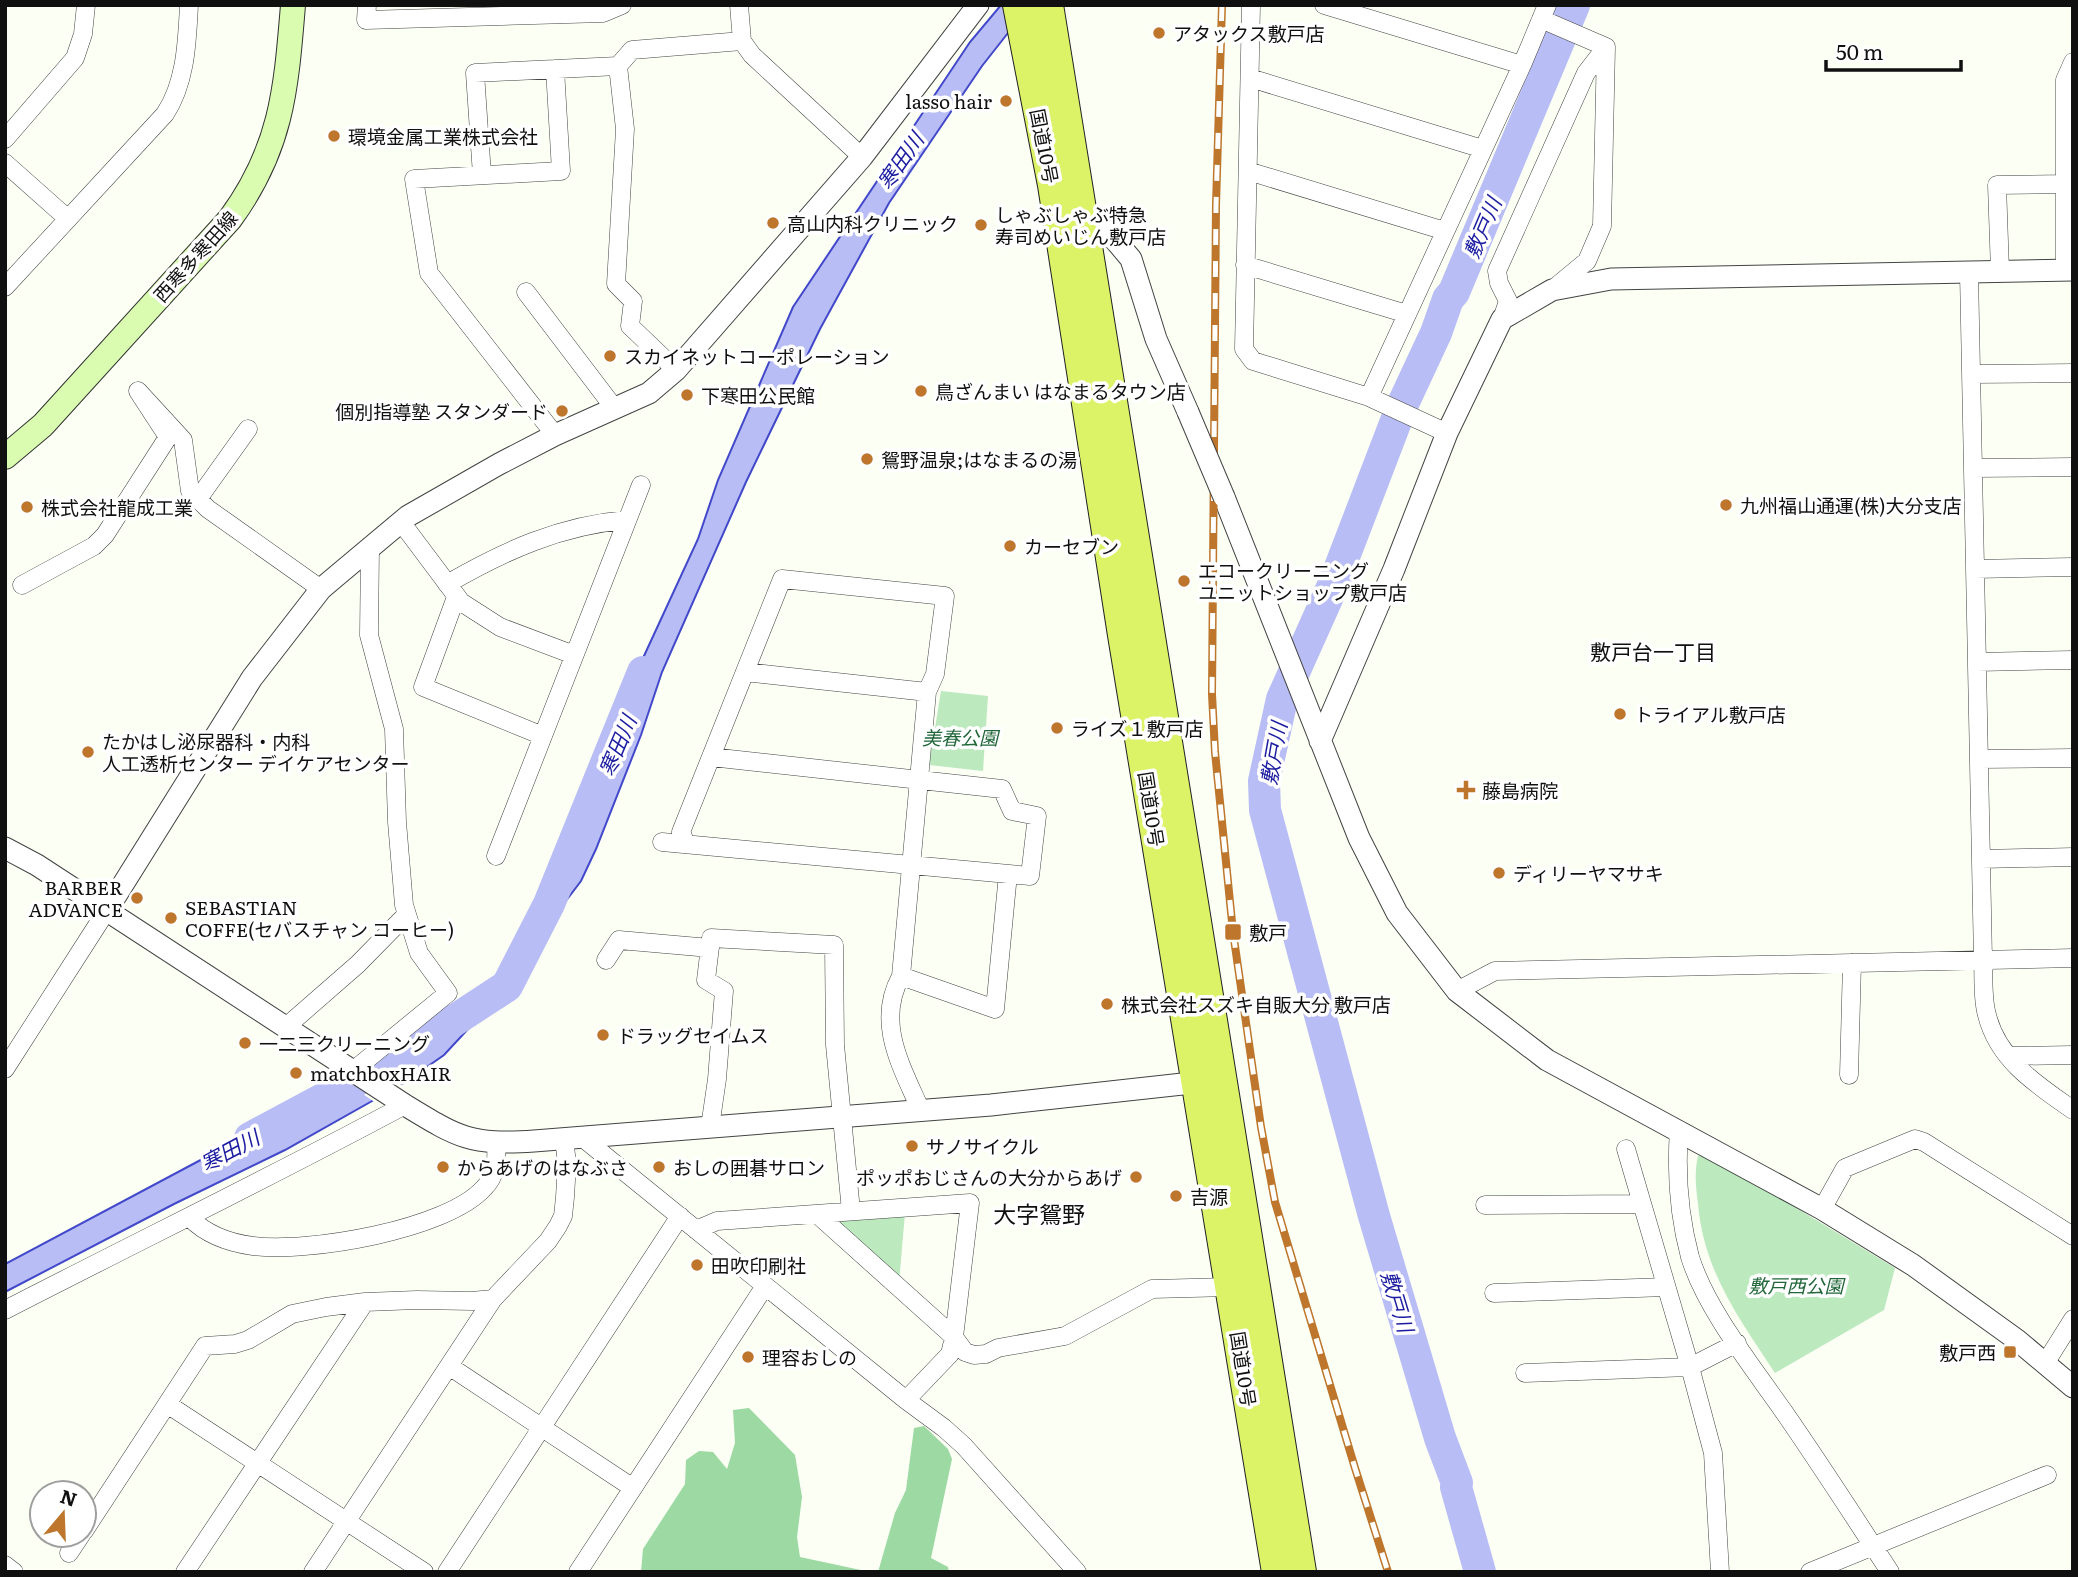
<svg xmlns="http://www.w3.org/2000/svg" width="2078" height="1577" font-family="Literata,'Noto Sans JP',serif">
  <style>
    .green { fill: #bde9bf }
    .forest { fill: #9dd9a3 }
    .water { fill: #b9bdf5; stroke: #4248ca; stroke-width: 2 }
    .pier { fill: #fbfff4 }
    .lines { fill: none; stroke-linecap: round; stroke-linejoin: round }
    .river { stroke: #b9bdf5; stroke-width: 32 }
    .minor-casing { stroke: #434343; stroke-width: 19 }
    .tertiary-casing { stroke: #434343; stroke-width: 23 }
    .secondary-casing { stroke: #323232; stroke-width: 26 }
    .trunk-casing { stroke: #212121; stroke-width: 32 }
    .minor { stroke: #fff; stroke-width: 18 }
    .tertiary { stroke: #fff; stroke-width: 21 }
    .secondary { stroke: #dafcb1; stroke-width: 24 }
    .trunk { stroke: #dcf267; stroke-width: 30 }
    .rail-casing { stroke: #bd762b; stroke-width: 8 }
    .rail { stroke: #fff; stroke-width: 5; stroke-dasharray: 16; stroke-linecap: butt }
    .tertiary-bridge-casing { stroke: #434343; stroke-width: 23; stroke-linecap: butt }
    .tertiary-bridge { stroke: #fff; stroke-width: 21 }
    .poi-dot { fill: #bd762b; stroke: #fff; stroke-width: 2.5 }
    .labels { text-anchor: middle; dominant-baseline: central; stroke-width: 7; stroke-linejoin: round; paint-order: stroke }
    .poi-label { font-size: 19px; fill: #101010; stroke: #fff; text-anchor: start }
    .street-label { font-size: 19px; fill: #101010; stroke: #fff }
    .park-label { font-size: 19px; font-style: italic; fill: #21673a; stroke: #fff }
    .water-label { font-size: 21px; font-style: italic; fill: #1b1ca0; stroke: #fff }
    .neighbourhood-label { font-size: 21px; fill: #101010; stroke: #fff }
    .quarter-label { font-size: 23px; fill: #101010; stroke: #fff }
  </style>
  <rect width="100%" height="100%" fill="#fbfff4"/>
  <path class="green" d="M 941,691 L 988,696 L 983,771 L 929,765 Z
    M 1701,1155 L 1713,1157 L 1895,1268 L 1884,1310 L 1775,1373 C 1739,1318 1704,1272 1698,1204 C 1696,1188 1694,1173 1698,1156 Z
    M 905,1213 L 899,1283 L 835,1224 L 838,1219 Z"/>
  <path class="forest" d="M 749,1408 L 795,1455 L 802,1497 L 797,1537 L 800,1557 L 870,1572 L 641,1572 L 643,1549 L 685,1484 L 686,1460 L 699,1451 L 713,1452 L 727,1469 L 735,1443 L 733,1410 Z
    M 924,1426 L 948,1449 L 952,1459 L 931,1558 L 948,1567 L 949,1572 L 878,1572 L 895,1513 L 906,1490 L 914,1428 Z"/>
  <path class="water" d="M 1001,5 L 1030,5 L 982,66 L 889,203 L 820,329 L 746,482 L 662,672 L 641,735 L 596,849 L 581,881 L 537,939 L 504,999 L 496,1008 L 469,1028 L 444,1055 L 404,1083 L 285,1150 L 174,1204 L 5,1292 L 5,1264 L 210,1155 L 349,1088 L 411,1053 L 421,1053 L 442,1042 L 491,1002 L 571,877 L 620,765 L 629,694 L 638,669 L 698,539 L 718,480 L 793,307 L 970,42 Z"/>
  <path class="pier" d="M 377,1068 L 404,1087 L 376,1103 L 348,1084 Z"/>
  <g class="lines">
    <path class="river" d="M 250,1138 L 386,1065 L 507,986 L 549,904 L 643,672
      M 1480,1572 L 1456,1487 L 1457,1483 L 1440,1438 L 1374,1216 L 1265,810 L 1264,781 L 1282,699 L 1334,583 L 1401,408 L 1436,333 L 1448,299 L 1454,292 L 1574,5"/>
    <g class="minor-casing">
      <path id="minor" d="M 367,5 L 366,20 L 603,13 L 622,5
        M 739,5 L 742,41
        M 1251,5 L 1244,349 L 1253,361 L 1369,397 L 1447,433
        M 1324,5 L 1522,65
        M 1541,19 L 1606,47 L 1602,226 L 1587,261 L 1552,290
        M 618,66 L 625,129 L 616,284 L 633,301 L 630,326 L 676,370
        M 555,69 L 561,171 L 414,179 L 429,273 L 555,435
        M 1250,78 L 1483,149
        M 5,139 L 75,58 L 83,34 L 86,5
        M 5,163 L 68,219
        M 1248,171 L 1445,231
        M 482,175 L 475,73 L 618,66 L 632,50 L 742,41 L 752,55 L 862,157
        M 1245,265 L 1407,314
        M 2065,270 L 2065,80 L 2073,62
        M 2000,271 L 1997,185 L 2065,184
        M 1969,273 L 1983,960 C 1984,978 1982,998 1987,1015 C 1998,1060 2037,1085 2073,1110
        M 5,287 L 165,114 C 186,82 187,42 189,5
        M 526,292 L 615,409
        M 1502,319 L 1508,301 L 1499,283 L 1497,271 L 1586,73 L 1606,47
        M 1971,374 L 2073,373
        M 1369,397 L 1522,65 L 1547,5
        M 1973,468 L 2073,467
        M 198,499 L 248,429
        M 401,522 L 461,602 L 500,627 L 574,655
        M 1975,569 L 2073,567
        M 447,584 C 504,551 561,525 627,520
        M 22,585 L 94,546 L 105,535 L 168,437 L 138,391 L 183,440 L 190,491 L 208,509 L 321,589
        M 456,597 L 423,687 L 543,736
        M 1977,662 L 2073,660
        M 745,672 L 927,692
        M 1979,759 L 2073,758
        M 662,842 L 1030,876 L 1037,816 L 1012,811 L 1002,789 L 711,757
        M 686,844 L 681,832 L 782,579 L 945,596 L 935,674 L 927,692 L 901,976 C 875,1023 902,1067 921,1111
        M 496,856 L 641,485
        M 1981,859 L 2073,857
        M 606,960 L 619,940 L 710,948
        M 901,976 L 995,1009 L 1008,874
        M 1457,991 L 1495,971 L 2073,958
        M 287,1026 L 358,964 L 407,914
        M 2008,1056 L 2073,1055
        M 5,1069 L 107,910
        M 354,1070 L 448,993 L 419,953 L 404,905 L 397,822 L 394,729 L 369,635 L 370,548
        M 1849,1075 L 1852,963
        M 710,1127 L 717,1079 L 724,991 L 706,980 L 711,938 L 834,945 L 835,1045 L 851,1211
        M 1679,1130 C 1676,1171 1679,1216 1690,1257 C 1706,1309 1752,1366 1784,1412 C 1820,1464 1855,1518 1890,1572
        M 583,1138 L 906,1400 L 944,1428 L 964,1446 L 1077,1572
        M 1626,1149 L 1690,1367 L 1737,1343
        M 1485,1205 L 1642,1204
        M 1822,1209 L 1845,1168 L 1915,1139 L 1924,1142 L 2073,1236
        M 817,1214 L 954,1337 L 965,1352 L 974,1355 L 986,1354 L 998,1348 L 1065,1336 L 1152,1289 L 1230,1287
        M 190,1218 C 207,1235 230,1243 253,1246 C 308,1253 446,1230 484,1188 C 497,1175 497,1160 496,1143
        M 696,1230 L 717,1221 L 970,1203 L 954,1337 L 950,1354 L 906,1400
        M 1494,1293 L 1666,1287
        M 5,1310 C 139,1241 273,1176 405,1105
        M 2046,1362 L 2073,1319
        M 449,1366 L 633,1488
        M 1525,1373 L 1690,1367 L 1713,1453 L 1720,1572
        M 167,1404 L 424,1572
        M 84,1531 L 205,1346 L 235,1344 L 248,1340 L 292,1314 L 326,1307 L 365,1302 L 417,1300 L 472,1301 L 493,1299
        M 69,1553 L 81,1535
        M 5,1565 L 14,1572
        M 185,1572 L 365,1302
        M 313,1572 L 493,1299 L 548,1241 L 558,1226 L 563,1216 L 565,1197 L 567,1163 L 564,1139
        M 447,1572 L 680,1216
        M 578,1572 L 765,1286
        M 1810,1572 L 2047,1475"/>
    </g>
    <g class="tertiary-casing">
      <path id="tertiary" d="M 1079,212 L 1115,240 L 1131,259 L 1156,339 L 1188,412
        M 1224,497 L 1359,838 L 1397,913 L 1457,991 L 1547,1060 L 1822,1209 L 1913,1265 L 2017,1340 L 2073,1387
        M 1320,741 L 1394,569 L 1447,433 L 1502,319 L 1552,290 L 1611,279 L 2073,270
        M 5,848 L 37,865 L 405,1105 C 459,1138 470,1145 534,1141 L 991,1105 L 1210,1081
        M 107,910 L 252,678 L 321,589 L 334,578 L 408,516 L 499,464 L 555,435 L 649,393 L 676,370 L 862,157 L 978,5"/>
    </g>
    <g class="secondary-casing">
      <path id="secondary" d="M 5,457 L 43,425 L 230,219 C 282,148 286,90 293,5"/>
    </g>
    <g class="trunk-casing">
      <path id="trunk" d="M 1018,5 L 1053,185 L 1123,635 L 1277,1572
        M 1048,5 L 1301,1572"/>
    </g>
    <use href="#minor" class="minor"/>
    <use href="#tertiary" class="tertiary"/>
    <use href="#secondary" class="secondary"/>
    <use href="#trunk" class="trunk"/>
    <g class="rail-casing">
      <path id="rail" d="M 1222,5 L 1216,205 L 1212,694 L 1215,752 L 1233,932 L 1261,1127 L 1275,1202 L 1355,1468 L 1388,1572"/>
    </g>
    <use href="#rail" class="rail"/>
    <g class="tertiary-bridge-casing">
      <path id="tertiary-bridge" d="M 1188,412 L 1224,497"/>
    </g>
    <use href="#tertiary-bridge" class="tertiary-bridge"/>
  </g>
  <g class="poi-dot">
    <circle cx="1159" cy="33" r="7"/>
    <circle cx="1006" cy="101" r="7"/>
    <circle cx="334" cy="136" r="7"/>
    <circle cx="773" cy="223" r="7"/>
    <circle cx="981" cy="225" r="7"/>
    <circle cx="610" cy="356" r="7"/>
    <circle cx="921" cy="391" r="7"/>
    <circle cx="687" cy="395" r="7"/>
    <circle cx="562" cy="411" r="7"/>
    <circle cx="867" cy="459" r="7"/>
    <circle cx="1726" cy="505" r="7"/>
    <circle cx="27" cy="507" r="7"/>
    <circle cx="1010" cy="546" r="7"/>
    <circle cx="1184" cy="581" r="7"/>
    <circle cx="1620" cy="714" r="7"/>
    <circle cx="1057" cy="728" r="7"/>
    <circle cx="88" cy="752" r="7"/>
    <path d="M1462.5 779.5h7v7h7v7h-7v7h-7v-7h-7v-7h7z"/>
    <circle cx="1499" cy="873" r="7"/>
    <circle cx="137" cy="898" r="7"/>
    <circle cx="171" cy="918" r="7"/>
    <rect x="1224" y="923" width="18" height="18" rx="3.5"/>
    <circle cx="1107" cy="1004" r="7"/>
    <circle cx="603" cy="1035" r="7"/>
    <circle cx="245" cy="1043" r="7"/>
    <circle cx="296" cy="1073" r="7"/>
    <circle cx="912" cy="1146" r="7"/>
    <circle cx="443" cy="1167" r="7"/>
    <circle cx="659" cy="1167" r="7"/>
    <circle cx="1136" cy="1177" r="7"/>
    <circle cx="1176" cy="1196" r="7"/>
    <circle cx="697" cy="1265" r="7"/>
    <rect x="2003" y="1345" width="14" height="14" rx="3.5"/>
    <circle cx="748" cy="1357" r="7"/>
  </g>
  <g class="labels">
    <g class="poi-label">
      <text x="1173" y="33">アタックス敷戸店</text>
      <text x="992" y="101" text-anchor="end">lasso hair</text>
      <text x="348" y="136">環境金属工業株式会社</text>
      <text x="995" y="214">しゃぶしゃぶ特急<tspan x="995" dy="22">寿司めいじん敷戸店</tspan></text>
      <text x="787" y="223">高山内科クリニック</text>
      <text x="624" y="356">スカイネットコーポレーション</text>
      <text x="935" y="391">鳥ざんまい はなまるタウン店</text>
      <text x="701" y="395">下寒田公民館</text>
      <text x="548" y="411" text-anchor="end">個別指導塾 スタンダード</text>
      <text x="881" y="459">鴛野温泉;はなまるの湯</text>
      <text x="1740" y="505">九州福山通運(株)大分支店</text>
      <text x="41" y="507">株式会社龍成工業</text>
      <text x="1024" y="546">カーセブン</text>
      <text x="1198" y="570">エコークリーニング<tspan x="1198" dy="22">ユニットショップ敷戸店</tspan></text>
      <text x="1634" y="714">トライアル敷戸店</text>
      <text x="1071" y="728">ライズ１敷戸店</text>
      <text x="102" y="741">たかはし泌尿器科・内科<tspan x="102" dy="22">人工透析センター デイケアセンター</tspan></text>
      <text x="1482" y="790">藤島病院</text>
      <text x="1513" y="873">ディリーヤマサキ</text>
      <text x="123" y="887" text-anchor="end">BARBER<tspan x="123" dy="22">ADVANCE</tspan></text>
      <text x="185" y="907">SEBASTIAN<tspan x="185" dy="22">COFFE(セバスチャン コーヒー)</tspan></text>
      <text x="1249" y="932">敷戸</text>
      <text x="1121" y="1004">株式会社スズキ自販大分 敷戸店</text>
      <text x="617" y="1035">ドラッグセイムス</text>
      <text x="259" y="1043">一二三クリーニング</text>
      <text x="310" y="1073">matchboxHAIR</text>
      <text x="926" y="1146">サノサイクル</text>
      <text x="457" y="1167">からあげのはなぶさ</text>
      <text x="673" y="1167">おしの囲碁サロン</text>
      <text x="1122" y="1177" text-anchor="end">ポッポおじさんの大分からあげ</text>
      <text x="1190" y="1196">吉源</text>
      <text x="711" y="1265">田吹印刷社</text>
      <text x="1996" y="1352" text-anchor="end">敷戸西</text>
      <text x="762" y="1357">理容おしの</text>
    </g>
    <g class="street-label">
      <text transform="translate(1045 146) rotate(79)">国道10号</text>
      <text transform="translate(195 256) rotate(-48)">西寒多寒田線</text>
      <text transform="translate(1152 809) rotate(81)">国道10号</text>
      <text transform="translate(1244 1369) rotate(81)">国道10号</text>
    </g>
    <g class="park-label">
      <text x="960" y="737">美春公園</text>
      <text x="1796" y="1285">敷戸西公園</text>
    </g>
    <g class="water-label">
      <text transform="translate(899 160) rotate(-55)">寒田川</text>
      <text transform="translate(1481 227) rotate(-67)">敷戸川</text>
      <text transform="translate(616 745) rotate(-67)">寒田川</text>
      <text transform="translate(1272 753) rotate(-80)">敷戸川</text>
      <text transform="translate(229 1149) rotate(-28)">寒田川</text>
      <text transform="translate(1399 1301) rotate(73)">敷戸川</text>
    </g>
    <g class="neighbourhood-label">
      <text x="1653" y="650">敷戸台一丁目</text>
    </g>
    <g class="quarter-label">
      <text x="1039" y="1213">大字鴛野</text>
    </g>
  </g>
  <rect width="2078" height="1577" fill="none" stroke="#101010" stroke-width="14"/>
  <g transform="translate(63 1514) rotate(19)"><circle r="33" fill="#ffffff" stroke="#9f9f9f" stroke-width="2"/>
  <path d="M0-5L12 26L0 18L-12 26Z" fill="#bd762b"/>
  <text y="-10" font-size="19" font-weight="bold" text-anchor="middle" fill="#101010">N</text>
  </g>
  <path d="M1826 60v10h135v-10" fill="none" stroke="#101010" stroke-width="3.5"/>
  <text x="1836" y="60" font-size="21" fill="#101010" stroke="#ffffff" stroke-width="5" paint-order="stroke">50 m</text>
</svg>
